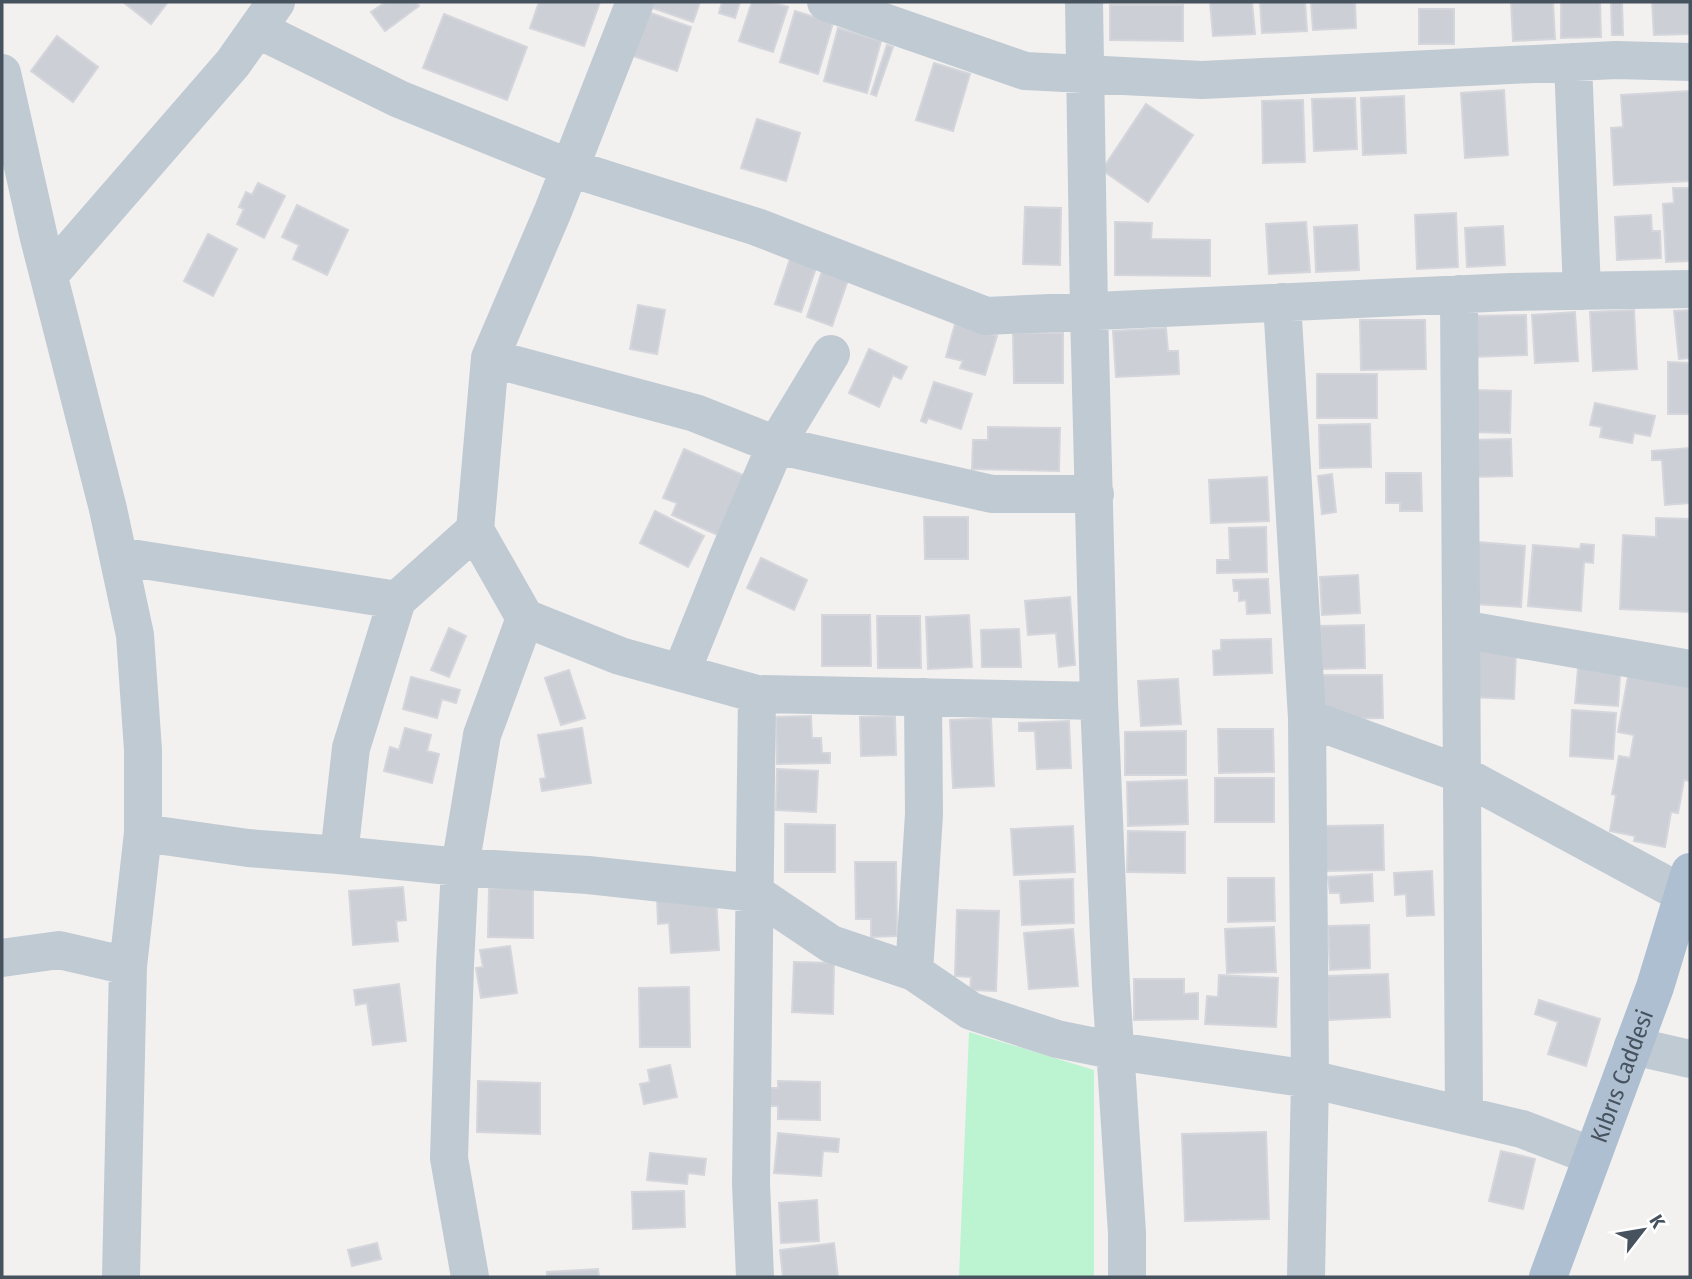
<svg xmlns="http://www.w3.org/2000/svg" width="1692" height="1279" font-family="'Fira Sans Condensed',sans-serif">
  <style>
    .green { fill: #bcf3d1 }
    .building { fill: #cccfd5; stroke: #d4d6dc; stroke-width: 2 }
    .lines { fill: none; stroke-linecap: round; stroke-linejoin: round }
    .minor { stroke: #c0cad3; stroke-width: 38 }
    .major { stroke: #aebfd1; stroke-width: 38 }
    .labels { text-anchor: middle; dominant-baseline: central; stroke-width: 6; stroke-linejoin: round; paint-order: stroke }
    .street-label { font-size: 24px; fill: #46535f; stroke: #fff }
  </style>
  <rect width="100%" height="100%" fill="#f3f0f0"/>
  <path class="green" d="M 969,1032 L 1094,1070 L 1094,1277 L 959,1277 Z"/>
  <path class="building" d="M 123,2 L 168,2 L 151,24 Z
    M 386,2 L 415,2 L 419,6 L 385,31 L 371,12 Z
    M 539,2 L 600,2 L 584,46 L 530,28 Z
    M 648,2 L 700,2 L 693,22 L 647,6 Z
    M 722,2 L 740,2 L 735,18 L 719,13 Z
    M 752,2 L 770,2 L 788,7 L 773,52 L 739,41 Z
    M 1210,2 L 1252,2 L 1255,34 L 1213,36 Z
    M 1260,2 L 1305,2 L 1307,31 L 1262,33 Z
    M 1311,2 L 1355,2 L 1356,28 L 1313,30 Z
    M 1511,2 L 1553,2 L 1555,39 L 1513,41 Z
    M 1561,2 L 1600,2 L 1601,37 L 1561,38 Z
    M 1611,2 L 1622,2 L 1623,35 L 1612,35 Z
    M 1652,2 L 1690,2 L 1690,34 L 1654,35 Z
    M 1110,5 L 1183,5 L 1183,41 L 1110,40 Z
    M 1419,9 L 1454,9 L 1454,44 L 1419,44 Z
    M 645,11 L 691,27 L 677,71 L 630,55 Z
    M 795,11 L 833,23 L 818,74 L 780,62 Z
    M 444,14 L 527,47 L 507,100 L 423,68 Z
    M 838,28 L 881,41 L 867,93 L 824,81 Z
    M 57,36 L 98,67 L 73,102 L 31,71 Z
    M 887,45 L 893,47 L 876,96 L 871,94 Z
    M 934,63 L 970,74 L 953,131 L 916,120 Z
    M 1504,90 L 1508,155 L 1465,158 L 1461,93 Z
    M 1690,91 L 1690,181 L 1614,185 L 1611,128 L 1623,127 L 1621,95 Z
    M 1404,96 L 1406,153 L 1363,155 L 1361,98 Z
    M 1355,98 L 1357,149 L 1314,151 L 1312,99 Z
    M 1303,100 L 1305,162 L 1263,163 L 1262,101 Z
    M 1146,104 L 1193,135 L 1148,202 L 1102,170 Z
    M 757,119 L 800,133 L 786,181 L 741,168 Z
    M 258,183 L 285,196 L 264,238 L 237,224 L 244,209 L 239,207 L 246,192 L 252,195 Z
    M 1673,188 L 1690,188 L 1690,261 L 1666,262 L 1663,204 L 1674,203 Z
    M 297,205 L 348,230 L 327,275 L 293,259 L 299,245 L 282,237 Z
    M 1025,207 L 1061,208 L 1060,265 L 1023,264 Z
    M 1456,213 L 1458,267 L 1417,269 L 1415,215 Z
    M 1651,215 L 1652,231 L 1660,231 L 1661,258 L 1617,260 L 1615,217 Z
    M 1115,222 L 1152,223 L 1151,239 L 1210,240 L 1210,276 L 1115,275 Z
    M 1306,222 L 1310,272 L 1269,274 L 1266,224 Z
    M 1357,225 L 1359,270 L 1316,272 L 1314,227 Z
    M 1503,226 L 1505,265 L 1467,267 L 1465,228 Z
    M 208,234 L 237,249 L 213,296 L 184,281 Z
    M 791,256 L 817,265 L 801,312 L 775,304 Z
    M 823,268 L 849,277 L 832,326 L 807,317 Z
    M 638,305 L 665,310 L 657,354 L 630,349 Z
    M 1634,310 L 1637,369 L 1593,371 L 1590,312 Z
    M 1690,310 L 1690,358 L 1679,359 L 1674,311 Z
    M 1575,312 L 1578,361 L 1535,363 L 1532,315 Z
    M 1526,315 L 1527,355 L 1473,357 L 1472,316 Z
    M 1360,320 L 1425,320 L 1426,369 L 1361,370 Z
    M 955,324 L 997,336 L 985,375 L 960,368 L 963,361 L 946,357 Z
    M 1166,328 L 1168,351 L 1178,351 L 1179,374 L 1116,377 L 1113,331 Z
    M 1013,333 L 1063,333 L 1063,383 L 1014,383 Z
    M 869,349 L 907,367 L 901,379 L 893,375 L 879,407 L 849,393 Z
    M 1668,362 L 1690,363 L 1690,414 L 1668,414 Z
    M 1317,374 L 1377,374 L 1377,418 L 1317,418 Z
    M 934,382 L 972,394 L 961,429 L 928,418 L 926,423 L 921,421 Z
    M 1474,390 L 1511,391 L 1510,433 L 1473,432 Z
    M 1595,403 L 1655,416 L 1650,436 L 1634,433 L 1632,443 L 1600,437 L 1602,427 L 1590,425 Z
    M 1370,424 L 1371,467 L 1320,468 L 1319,425 Z
    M 988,427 L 1060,428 L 1059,471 L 972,469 L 973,440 L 988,440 Z
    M 1511,439 L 1512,476 L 1472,477 L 1471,440 Z
    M 1690,448 L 1690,503 L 1665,505 L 1662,460 L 1652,460 L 1652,451 Z
    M 684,449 L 754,480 L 729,540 L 672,515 L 677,503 L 663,498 Z
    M 1386,473 L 1421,473 L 1422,511 L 1400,511 L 1400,503 L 1386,503 Z
    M 1332,474 L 1336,512 L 1322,514 L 1318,476 Z
    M 1267,477 L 1269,521 L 1211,523 L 1209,480 Z
    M 655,511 L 704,536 L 688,567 L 640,543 Z
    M 924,517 L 968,517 L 968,559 L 925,559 Z
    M 1656,518 L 1690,519 L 1690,612 L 1620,609 L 1623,535 L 1656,537 Z
    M 1266,527 L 1267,572 L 1217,573 L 1217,560 L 1230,560 L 1229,528 Z
    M 1478,542 L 1525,546 L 1521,607 L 1475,604 Z
    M 1581,544 L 1594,545 L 1593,563 L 1584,562 L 1581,611 L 1528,606 L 1533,545 L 1580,549 Z
    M 761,558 L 807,580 L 794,610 L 747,588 Z
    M 1358,575 L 1360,613 L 1322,615 L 1320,577 Z
    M 1268,579 L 1270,613 L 1247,614 L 1246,600 L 1239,601 L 1239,591 L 1234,591 L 1233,580 Z
    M 1070,597 L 1075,665 L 1059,667 L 1056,633 L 1028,635 L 1025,601 Z
    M 822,615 L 870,615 L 871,666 L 822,666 Z
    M 969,615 L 972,667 L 928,669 L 926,617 Z
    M 877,616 L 920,616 L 921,668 L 878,668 Z
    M 1364,625 L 1365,668 L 1322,669 L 1320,626 Z
    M 449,628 L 466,636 L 449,677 L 431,670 Z
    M 1019,629 L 1021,667 L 982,667 L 981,630 Z
    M 1271,639 L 1272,673 L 1214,675 L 1213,651 L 1221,650 L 1221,640 Z
    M 1472,650 L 1516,652 L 1514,699 L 1470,697 Z
    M 1579,657 L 1621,660 L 1618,706 L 1575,703 Z
    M 1631,660 L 1690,671 L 1690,781 L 1684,780 L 1678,813 L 1671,812 L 1665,847 L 1634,841 L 1635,836 L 1610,831 L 1616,795 L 1612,794 L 1619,756 L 1630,758 L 1634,735 L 1618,732 Z
    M 569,670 L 585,718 L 561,725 L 545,678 Z
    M 1322,675 L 1382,675 L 1383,718 L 1323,719 Z
    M 411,677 L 460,690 L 456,703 L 442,699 L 437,718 L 403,709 Z
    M 1178,679 L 1181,724 L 1141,726 L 1138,681 Z
    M 1572,710 L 1616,713 L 1613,759 L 1570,756 Z
    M 811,716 L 812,738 L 821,738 L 822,753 L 830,753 L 830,763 L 777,764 L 776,717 Z
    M 895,716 L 896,755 L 861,756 L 860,717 Z
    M 991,718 L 994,786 L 953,788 L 950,720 Z
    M 1069,721 L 1071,768 L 1037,769 L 1035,731 L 1019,731 L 1019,723 Z
    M 405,728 L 431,735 L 427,751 L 439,754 L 432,783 L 384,771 L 390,747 L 399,750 Z
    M 582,728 L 591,783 L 542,791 L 540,779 L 546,778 L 538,735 Z
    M 1218,729 L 1273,729 L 1274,772 L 1219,773 Z
    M 1186,731 L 1186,775 L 1125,775 L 1125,732 Z
    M 777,769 L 818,771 L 816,812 L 776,810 Z
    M 1215,778 L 1274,778 L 1274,822 L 1215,822 Z
    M 1187,780 L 1188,824 L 1128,826 L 1127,782 Z
    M 785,824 L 835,825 L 835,872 L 785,872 Z
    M 1383,825 L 1384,870 L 1326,871 L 1326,826 Z
    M 1073,826 L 1075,872 L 1014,875 L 1011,829 Z
    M 1128,831 L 1185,832 L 1185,873 L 1127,872 Z
    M 855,862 L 896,862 L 897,936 L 871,937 L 871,919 L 856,919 Z
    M 1432,871 L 1434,915 L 1407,916 L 1406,894 L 1395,895 L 1394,873 Z
    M 1372,874 L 1373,901 L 1341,903 L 1340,893 L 1330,893 L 1328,877 Z
    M 1228,878 L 1274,878 L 1275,921 L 1228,922 Z
    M 1073,879 L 1074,923 L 1022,925 L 1020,881 Z
    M 403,887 L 406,920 L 396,921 L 398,941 L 353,945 L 349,891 Z
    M 489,888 L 533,889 L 533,938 L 488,937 Z
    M 716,896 L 719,950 L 671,953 L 669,923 L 658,924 L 657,899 Z
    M 957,910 L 999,911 L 996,991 L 970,990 L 971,977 L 955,976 Z
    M 1369,925 L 1370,968 L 1330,970 L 1328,926 Z
    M 1274,927 L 1276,972 L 1227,973 L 1225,929 Z
    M 1073,929 L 1078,986 L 1029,989 L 1024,933 Z
    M 510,946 L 517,993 L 481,998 L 476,968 L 483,967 L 480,950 Z
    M 794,962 L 834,963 L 833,1014 L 792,1012 Z
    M 1388,974 L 1390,1017 L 1329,1020 L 1327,976 Z
    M 1219,975 L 1278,978 L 1276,1027 L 1205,1024 L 1207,996 L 1218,997 Z
    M 1134,979 L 1184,979 L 1184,994 L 1198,993 L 1198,1019 L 1134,1020 Z
    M 399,984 L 406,1041 L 373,1045 L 367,1003 L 356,1005 L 354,990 Z
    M 689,987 L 690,1047 L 640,1047 L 639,988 Z
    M 1539,1000 L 1600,1019 L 1586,1066 L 1548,1054 L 1558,1022 L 1535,1014 Z
    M 670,1065 L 677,1097 L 644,1104 L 640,1084 L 650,1082 L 648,1070 Z
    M 478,1081 L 540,1083 L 540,1134 L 477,1132 Z
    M 778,1081 L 820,1082 L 820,1120 L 778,1119 L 778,1106 L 770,1106 L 770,1088 L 778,1088 Z
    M 1266,1132 L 1269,1219 L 1185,1221 L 1182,1134 Z
    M 778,1133 L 839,1139 L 838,1152 L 823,1151 L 821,1176 L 774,1173 Z
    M 1501,1151 L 1535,1159 L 1523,1209 L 1489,1201 Z
    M 650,1153 L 706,1159 L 704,1175 L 688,1173 L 687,1184 L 647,1180 Z
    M 684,1191 L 685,1227 L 633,1229 L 632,1192 Z
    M 817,1200 L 819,1241 L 781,1243 L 779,1203 Z
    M 377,1243 L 381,1259 L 352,1266 L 348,1250 Z
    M 834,1243 L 838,1277 L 783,1277 L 780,1250 Z
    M 598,1269 L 599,1277 L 547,1277 L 547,1272 Z"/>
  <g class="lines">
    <path class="minor" d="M 826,2 L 1025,71 L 1202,80 L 1616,60 L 1690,62
      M 1084,2 L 1089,311 L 1099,701
      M 257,29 L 399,99 L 570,168 L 757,227 L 986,316 L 1511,292 L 1690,289
      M 1573,62 L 1582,291
      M 2,73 L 39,238 L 108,509 L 135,635 L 143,750 L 143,833 L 128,966
      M 49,275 L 233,63 L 276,2
      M 1459,294 L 1464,1115
      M 1282,302 L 1307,718 L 1461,774 L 1683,894
      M 490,358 L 695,413 L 776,445 L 992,494 L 1095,494
      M 475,530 L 490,358 L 553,211 L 635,2
      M 118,556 L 397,600 L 475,530 L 525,618 L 620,656 L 757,694 L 1099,701 L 1111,986 L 1127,1233 L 1127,1277
      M 397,600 L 351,748 L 339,855 L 460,867 L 482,735 L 525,618
      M 1461,629 L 1690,669
      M 681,673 L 727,559 L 776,445 L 831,354
      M 143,833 L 248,848 L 339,855
      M 2,958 L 59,950 L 128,966 L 121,1277
      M 914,972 L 924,814 L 923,697
      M 1633,1046 L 1690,1059
      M 470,1277 L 449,1158 L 455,965 L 460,867 L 588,875 L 755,893 L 831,944 L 914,972 L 971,1011 L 1057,1039 L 1116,1051 L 1310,1079 L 1522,1129 L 1592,1156
      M 755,1277 L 751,1184 L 757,694
      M 1306,1277 L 1310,1079 L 1307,718"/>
    <path class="major" id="s1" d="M 1548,1277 L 1655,987 L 1690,872"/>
  </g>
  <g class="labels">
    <g class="street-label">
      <text stroke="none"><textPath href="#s1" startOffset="214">Kıbrıs Caddesi</textPath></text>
    </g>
  </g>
  <rect width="1692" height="1279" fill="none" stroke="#46535f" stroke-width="7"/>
  <g transform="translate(1643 1230) rotate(59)" stroke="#ffffff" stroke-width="5" paint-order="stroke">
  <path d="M0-5L12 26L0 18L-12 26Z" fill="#46535f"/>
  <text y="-10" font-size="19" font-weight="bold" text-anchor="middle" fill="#46535f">K</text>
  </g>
</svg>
